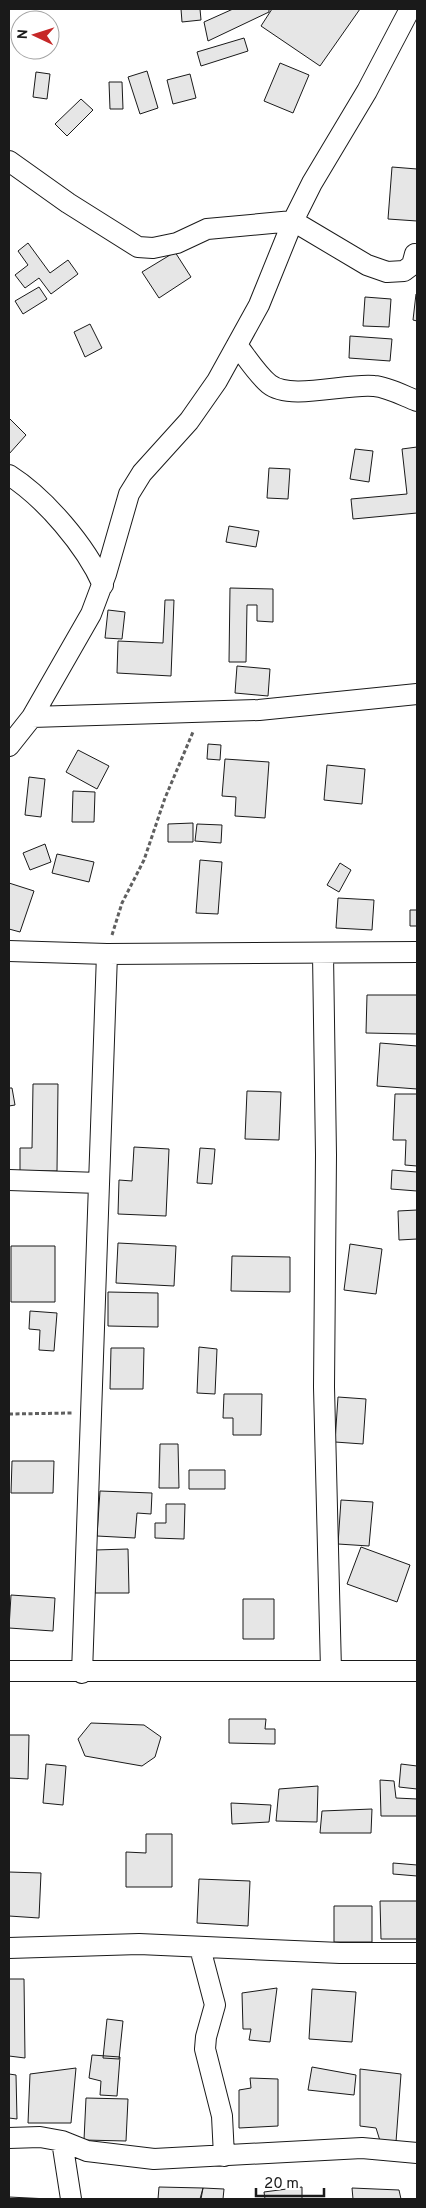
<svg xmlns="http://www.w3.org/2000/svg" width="426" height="2208" font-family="Overpass,sans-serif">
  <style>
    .building { fill: #e6e6e6; stroke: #1a1a1a }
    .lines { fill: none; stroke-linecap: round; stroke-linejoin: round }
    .minor-casing { stroke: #1a1a1a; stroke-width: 22 }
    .path { stroke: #5f5f5f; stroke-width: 3; stroke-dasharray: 4 2.5; stroke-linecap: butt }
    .minor { stroke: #fff; stroke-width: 20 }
  </style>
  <rect width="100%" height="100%" fill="#fff"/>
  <path class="building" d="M 181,9 L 200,9 L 201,20 L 182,22 Z
    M 233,9 L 269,9 L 269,12 L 208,41 L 204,22 Z
    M 272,9 L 360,9 L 320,66 L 261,26 Z
    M 244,38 L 248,51 L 201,66 L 197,52 Z
    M 280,63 L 309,75 L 293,113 L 264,101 Z
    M 147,71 L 158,108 L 140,114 L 128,77 Z
    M 36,72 L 50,74 L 47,99 L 33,97 Z
    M 190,74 L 196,98 L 173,104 L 167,80 Z
    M 109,82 L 122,82 L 123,109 L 110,109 Z
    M 81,99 L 93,110 L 67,136 L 55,124 Z
    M 392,167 L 417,169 L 417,221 L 388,219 Z
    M 28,243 L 50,273 L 68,260 L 78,274 L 51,294 L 39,278 L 25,288 L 15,275 L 28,265 L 18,251 Z
    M 175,252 L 191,277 L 159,298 L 142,272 Z
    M 39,287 L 47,299 L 23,314 L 15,301 Z
    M 416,294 L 417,294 L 417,321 L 413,320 Z
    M 365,297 L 391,299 L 389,327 L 363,326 Z
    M 90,324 L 102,348 L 85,357 L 74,332 Z
    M 350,336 L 392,339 L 390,361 L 349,358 Z
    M 9,418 L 26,435 L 9,454 Z
    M 417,447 L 417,513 L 353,519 L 351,499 L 407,494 L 402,449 Z
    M 355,449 L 373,451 L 369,482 L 350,479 Z
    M 269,468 L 290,469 L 288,499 L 267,498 Z
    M 229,526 L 259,531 L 256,547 L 226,542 Z
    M 230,588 L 273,589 L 273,622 L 257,621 L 257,605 L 247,605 L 246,662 L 229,662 Z
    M 165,600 L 174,600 L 171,676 L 117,673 L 118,641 L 163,643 Z
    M 108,610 L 125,612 L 122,639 L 105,638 Z
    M 237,666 L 270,669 L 268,696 L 235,693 Z
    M 208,744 L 221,745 L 220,760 L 207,759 Z
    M 78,750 L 109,766 L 97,789 L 66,772 Z
    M 225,759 L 269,762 L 265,818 L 235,816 L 236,797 L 222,796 Z
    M 327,765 L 365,769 L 362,804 L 324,800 Z
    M 29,777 L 45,779 L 41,817 L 25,815 Z
    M 73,791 L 95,792 L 94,822 L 72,822 Z
    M 193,823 L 193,842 L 168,842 L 168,824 Z
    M 197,824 L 222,825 L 221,843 L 195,841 Z
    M 45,844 L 51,862 L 30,870 L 23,853 Z
    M 57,854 L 94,862 L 89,882 L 52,873 Z
    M 200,860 L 222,862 L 218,914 L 196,913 Z
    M 340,863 L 351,870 L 339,892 L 327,885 Z
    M 9,883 L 34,891 L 20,932 L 9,929 Z
    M 338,898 L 374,900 L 372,930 L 336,928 Z
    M 410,910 L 417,910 L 417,926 L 410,926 Z
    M 367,995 L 417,995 L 417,1034 L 366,1033 Z
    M 380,1043 L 417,1046 L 417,1089 L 377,1086 Z
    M 33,1084 L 58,1084 L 57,1171 L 20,1171 L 20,1148 L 32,1148 Z
    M 9,1088 L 12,1088 L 15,1105 L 9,1106 Z
    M 247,1091 L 281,1092 L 279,1140 L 245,1139 Z
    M 395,1094 L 417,1094 L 417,1166 L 405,1165 L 406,1140 L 393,1140 Z
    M 134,1147 L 169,1149 L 166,1216 L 118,1214 L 119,1180 L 132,1181 Z
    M 200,1148 L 215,1149 L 212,1184 L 197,1183 Z
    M 392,1170 L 417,1172 L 417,1191 L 391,1189 Z
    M 417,1210 L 417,1239 L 399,1240 L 398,1211 Z
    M 118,1243 L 176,1246 L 174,1286 L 116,1283 Z
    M 350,1244 L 382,1249 L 376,1294 L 344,1290 Z
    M 11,1246 L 55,1246 L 55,1302 L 11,1302 Z
    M 232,1256 L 290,1257 L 290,1292 L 231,1291 Z
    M 108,1292 L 158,1293 L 158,1327 L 108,1326 Z
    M 30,1311 L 57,1313 L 54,1351 L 39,1350 L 40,1330 L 29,1329 Z
    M 199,1347 L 217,1349 L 215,1394 L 197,1393 Z
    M 111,1348 L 144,1348 L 143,1389 L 110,1389 Z
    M 224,1394 L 262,1394 L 261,1435 L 233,1435 L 233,1418 L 223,1418 Z
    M 338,1397 L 366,1399 L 363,1444 L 335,1442 Z
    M 160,1444 L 178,1444 L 179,1488 L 159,1488 Z
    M 12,1461 L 54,1461 L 53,1493 L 11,1493 Z
    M 189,1470 L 225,1470 L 225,1489 L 189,1489 Z
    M 100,1491 L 152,1493 L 151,1514 L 137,1513 L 135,1538 L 97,1536 Z
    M 341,1500 L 373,1502 L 369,1546 L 338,1544 Z
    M 166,1504 L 185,1504 L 184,1539 L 155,1538 L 155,1523 L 166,1523 Z
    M 361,1547 L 410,1565 L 397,1602 L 347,1584 Z
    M 128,1549 L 129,1593 L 95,1593 L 95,1550 Z
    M 11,1595 L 55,1598 L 53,1631 L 9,1628 Z
    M 243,1599 L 274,1599 L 274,1639 L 243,1639 Z
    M 229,1719 L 266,1719 L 265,1729 L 275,1729 L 275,1744 L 229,1743 Z
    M 91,1723 L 144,1725 L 161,1737 L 155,1757 L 142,1766 L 85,1756 L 78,1739 Z
    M 9,1735 L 29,1735 L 28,1779 L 9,1778 Z
    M 46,1764 L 66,1766 L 63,1805 L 43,1803 Z
    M 401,1764 L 417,1766 L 417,1789 L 399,1787 Z
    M 380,1780 L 394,1781 L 396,1798 L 417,1799 L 417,1816 L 381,1816 Z
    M 318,1786 L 317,1822 L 276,1821 L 279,1789 Z
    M 231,1803 L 271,1805 L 269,1822 L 232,1824 Z
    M 372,1809 L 371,1833 L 320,1833 L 322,1811 Z
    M 146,1834 L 172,1834 L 172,1887 L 126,1887 L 126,1852 L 146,1853 Z
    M 393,1863 L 417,1865 L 417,1876 L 393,1874 Z
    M 9,1872 L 41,1873 L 39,1918 L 9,1916 Z
    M 199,1879 L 250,1881 L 248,1926 L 197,1923 Z
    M 380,1901 L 417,1901 L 417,1939 L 381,1939 Z
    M 334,1906 L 372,1906 L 372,1942 L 334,1942 Z
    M 9,1979 L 24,1979 L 25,2058 L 9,2056 Z
    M 277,1988 L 270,2042 L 249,2040 L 251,2029 L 243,2029 L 242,1993 Z
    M 312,1989 L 356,1992 L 352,2042 L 309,2039 Z
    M 107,2019 L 123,2021 L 119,2059 L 103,2058 Z
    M 92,2055 L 120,2057 L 117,2096 L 100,2095 L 101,2081 L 89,2078 Z
    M 312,2067 L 356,2075 L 354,2095 L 308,2090 Z
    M 76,2068 L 71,2123 L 28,2123 L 30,2074 Z
    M 360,2069 L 401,2074 L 396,2142 L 381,2144 L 376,2128 L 360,2126 Z
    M 9,2074 L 16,2075 L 17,2119 L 9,2118 Z
    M 250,2078 L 278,2079 L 278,2126 L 239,2128 L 239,2090 L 251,2088 Z
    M 86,2098 L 128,2099 L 126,2141 L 84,2140 Z
    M 159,2187 L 203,2188 L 200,2199 L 158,2199 Z
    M 302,2187 L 302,2199 L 265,2199 L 264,2192 Z
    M 203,2188 L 224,2189 L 223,2199 L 201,2199 Z
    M 352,2188 L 399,2190 L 401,2199 L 353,2199 Z
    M 9,2197 L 49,2199 L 9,2199 Z"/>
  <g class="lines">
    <g class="minor-casing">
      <path id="minor" d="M 9,161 L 68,203 L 138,247 L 153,248 L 177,243 L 207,229 L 293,221 L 367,265 L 387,272 L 404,271 L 412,265 L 415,254
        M 237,345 C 247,358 257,374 269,384 C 290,401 346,383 374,386 C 388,387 404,396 417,401
        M 9,475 C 45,498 86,546 103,585
        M 32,717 L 259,710 L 417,694
        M 9,746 L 32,717 L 91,614 L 106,574 L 129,494 L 142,473 L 189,421 L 217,381 L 259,305 L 293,221 L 312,183 L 367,91 L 410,9
        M 9,951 L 107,954 L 417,952
        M 323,954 L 326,1155 L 324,1387 L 331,1670
        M 9,1180 L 99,1183
        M 9,1671 L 417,1671
        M 82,1673 L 107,954
        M 9,1948 L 139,1944 L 340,1953 L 417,1953
        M 200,1948 L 215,2005 L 206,2037 L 205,2049 L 222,2116 L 224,2156
        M 9,2138 L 40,2137 L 62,2141 L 87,2151 L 154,2159 L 362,2148 L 417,2153
        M 62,2141 L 71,2199"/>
    </g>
    <path class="path" d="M 112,935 L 122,903 L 144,860 L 165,798 L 193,732
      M 9,1414 L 72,1413"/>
    <use href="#minor" class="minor"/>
  </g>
  <rect width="426" height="2208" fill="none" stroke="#1a1a1a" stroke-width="20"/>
  <g transform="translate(35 35) rotate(274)"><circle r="24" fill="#ffffff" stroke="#a3a3a3"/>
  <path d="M0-4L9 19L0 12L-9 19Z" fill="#c62828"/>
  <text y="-8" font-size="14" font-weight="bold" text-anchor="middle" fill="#1a1a1a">N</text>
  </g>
  <path d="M256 2188v8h68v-8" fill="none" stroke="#1a1a1a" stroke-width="2.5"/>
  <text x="264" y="2188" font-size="15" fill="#1a1a1a" stroke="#ffffff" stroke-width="4" paint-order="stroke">20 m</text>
</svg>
